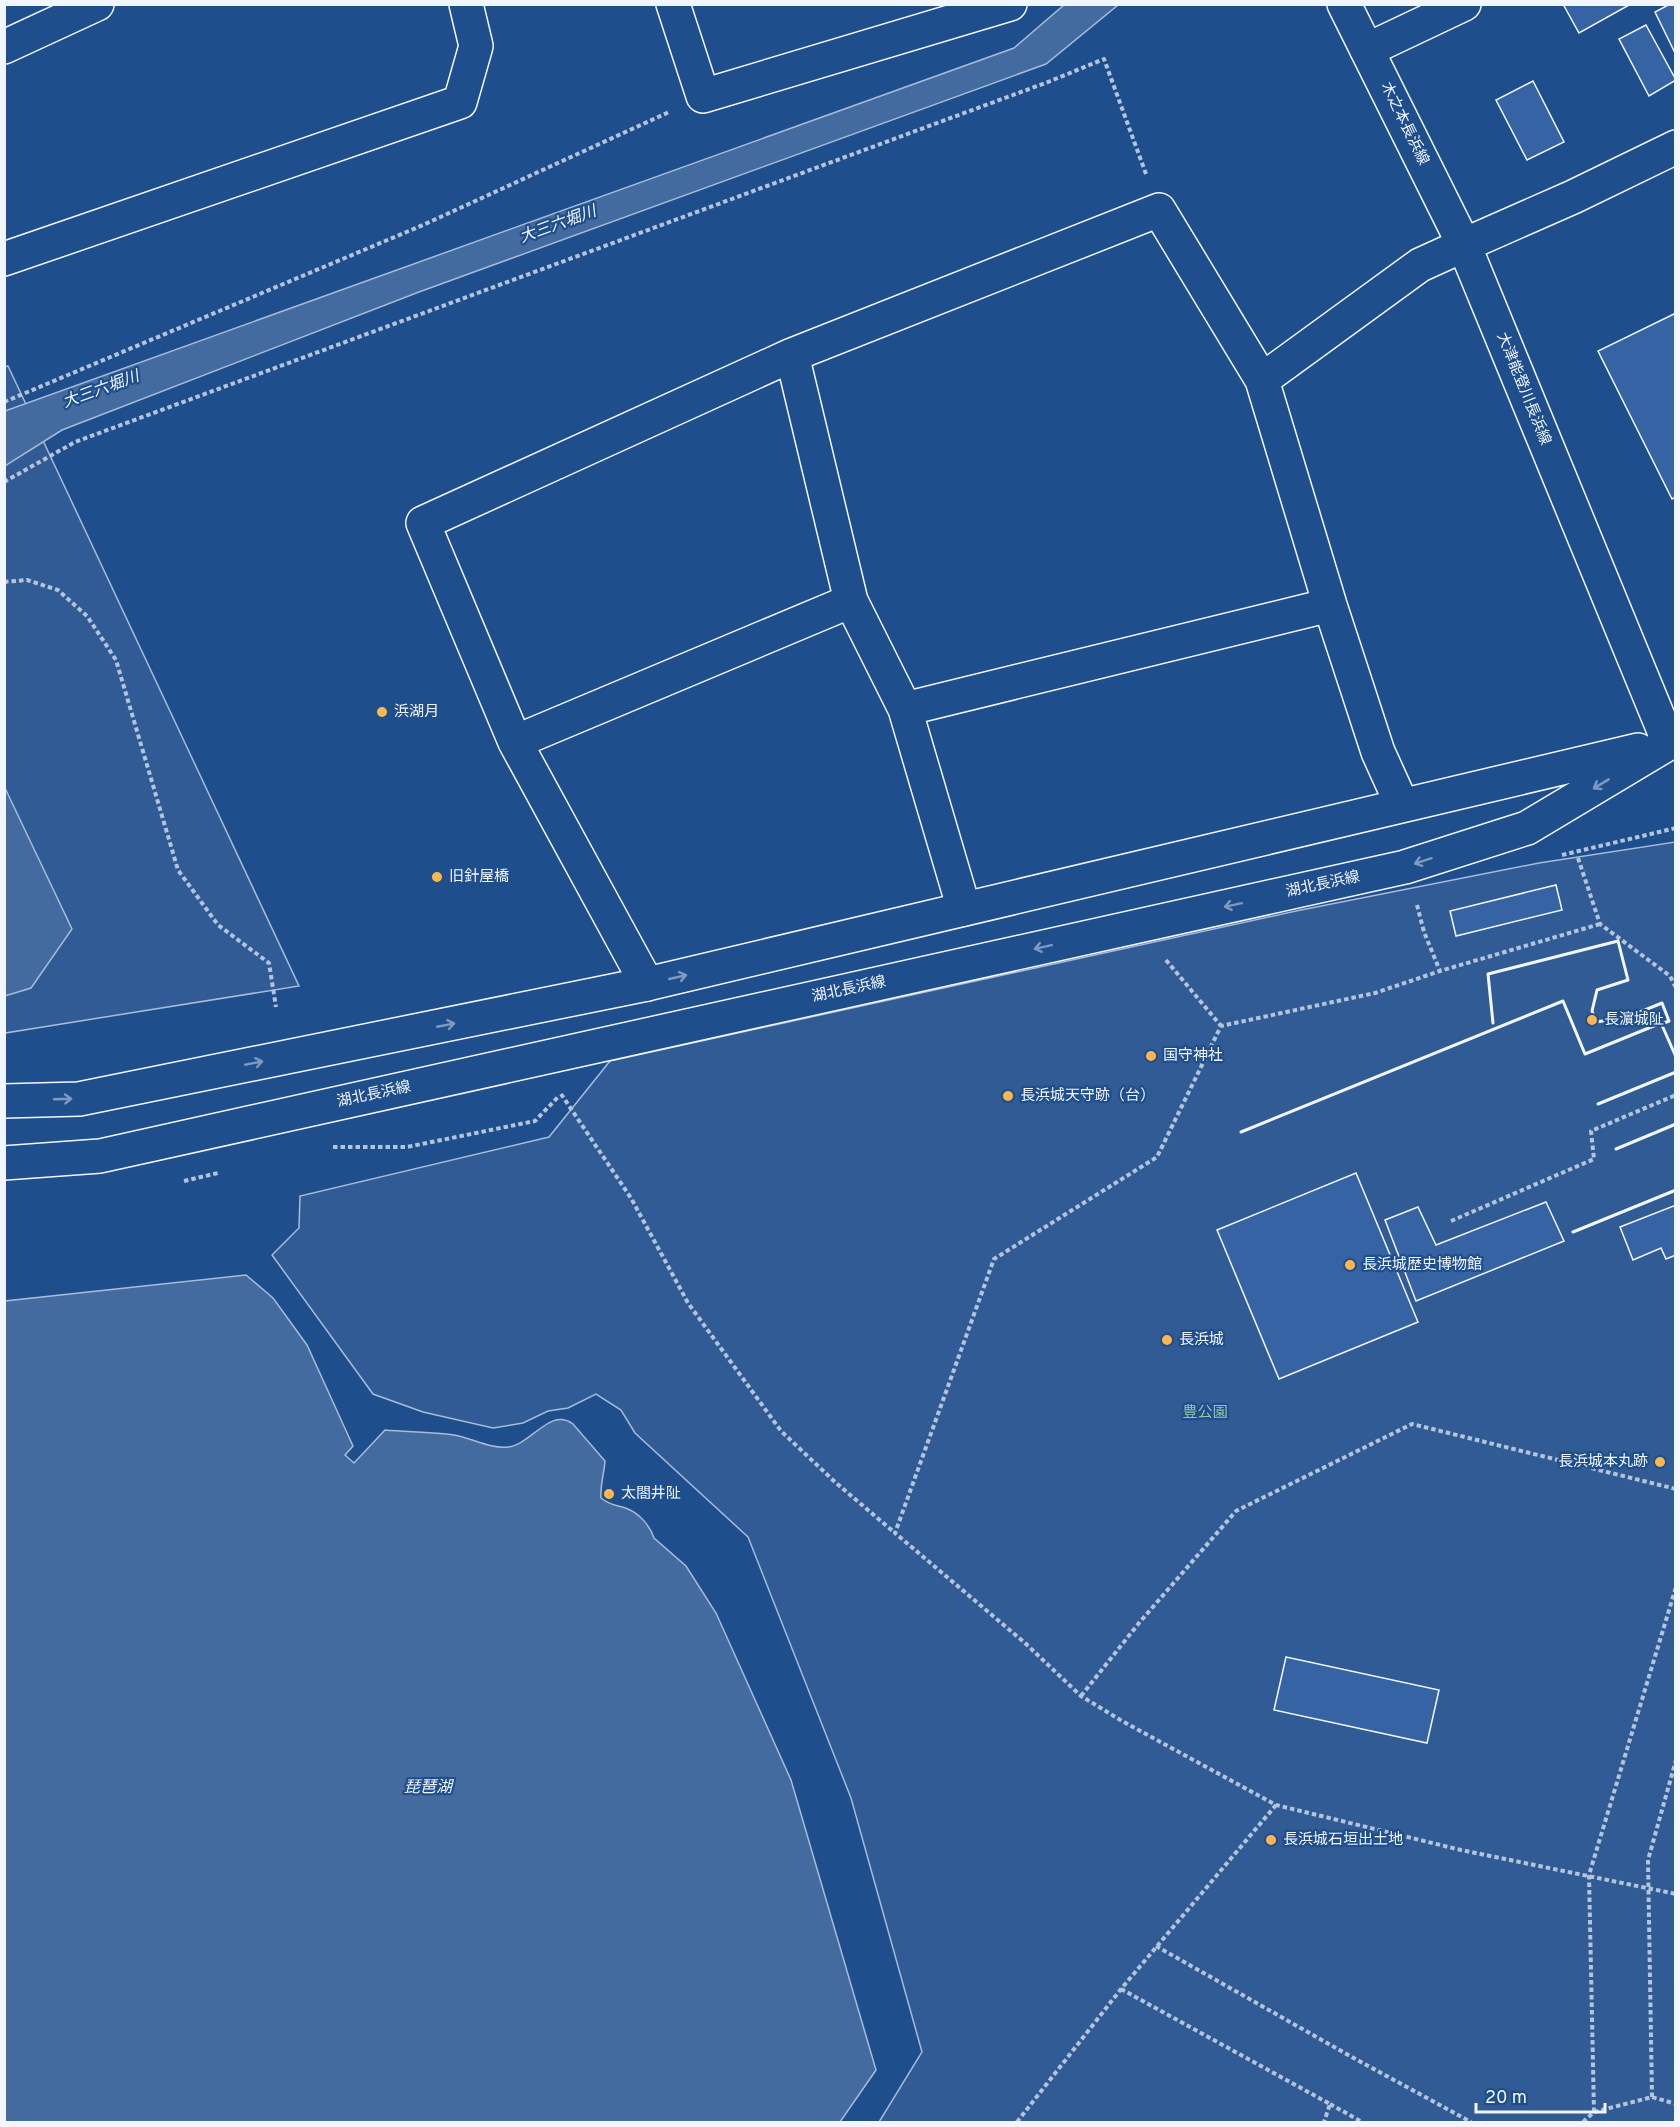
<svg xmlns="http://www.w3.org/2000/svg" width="1680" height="2127" font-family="Overpass,'Noto Sans JP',sans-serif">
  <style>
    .built { fill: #305b95; stroke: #a8bbd7; stroke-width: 1.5 }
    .water { fill: #446ba0; stroke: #a8bbd7; stroke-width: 1.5 }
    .building { fill: #3563a3; stroke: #f2f6ff; stroke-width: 1.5 }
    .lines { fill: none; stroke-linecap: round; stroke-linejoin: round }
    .minor-casing { stroke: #f2f6ff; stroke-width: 36 }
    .major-casing { stroke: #f2f6ff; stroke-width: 36 }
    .path { stroke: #b3c4dc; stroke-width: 4; stroke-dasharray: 4.5 3; stroke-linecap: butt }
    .minor { stroke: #1f4e8c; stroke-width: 33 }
    .major { stroke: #1f4e8c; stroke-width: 33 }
    .wall { stroke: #f2f6ff; stroke-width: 3 }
    .oneway { stroke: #7e9ac0 }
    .poi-dot { fill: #ffb74d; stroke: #1f4e8c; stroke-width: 2 }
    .labels { text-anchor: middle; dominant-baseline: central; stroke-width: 4.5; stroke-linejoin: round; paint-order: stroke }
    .street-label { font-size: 15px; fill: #f2f6ff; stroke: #1f4e8c }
    .poi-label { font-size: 15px; fill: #f2f6ff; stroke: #1f4e8c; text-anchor: start }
    .park-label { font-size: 15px; fill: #97c8a6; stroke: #1f4e8c }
    .water-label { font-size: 16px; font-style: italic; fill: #f2f6ff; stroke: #1f4e8c }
  </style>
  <rect width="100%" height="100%" fill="#1f4e8c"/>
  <path class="built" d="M 8,366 L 299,986 L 5,1033 L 4,367 Z
    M 1675,842 L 1675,2122 L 879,2122 L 922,2052 L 851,1798 L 748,1537 L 635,1433 L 621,1410 L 596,1394 L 568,1408 L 548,1411 L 523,1423 L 493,1428 L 423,1412 L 373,1394 L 272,1255 L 299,1228 L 300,1196 L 549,1137 L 610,1061 L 1296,911 L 1539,863 Z"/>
  <path class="water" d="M 1064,5 L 1118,5 L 1046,64 L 419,292 L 62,430 L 5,466 L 5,411 L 1014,48 Z
    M 4,786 L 72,929 L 31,988 L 5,996 Z
    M 246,1275 L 273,1298 L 307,1345 L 353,1446 L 345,1455 L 354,1463 L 385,1430 C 408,1432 432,1432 454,1435 C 472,1438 490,1449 508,1447 C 532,1444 550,1407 573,1424 L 605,1461 C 604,1474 600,1486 601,1498 C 612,1507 617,1504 628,1509 C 640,1514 650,1526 654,1538 L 686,1566 L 716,1613 L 791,1780 L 876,2070 L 840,2122 L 5,2122 L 5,1301 Z"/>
  <path class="building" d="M 1563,4 L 1631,4 L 1579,33 Z
    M 1670,4 L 1676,4 L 1676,55 L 1655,12 Z
    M 1646,25 L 1676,80 L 1649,96 L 1619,39 Z
    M 1533,81 L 1564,142 L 1527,160 L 1496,100 Z
    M 1676,313 L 1676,497 L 1672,499 L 1598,351 Z
    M 1556,885 L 1562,910 L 1456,936 L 1450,911 Z
    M 1356,1173 L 1418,1322 L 1279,1379 L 1217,1230 Z
    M 1546,1202 L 1564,1241 L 1416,1301 L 1385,1220 L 1418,1207 L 1436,1245 Z
    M 1676,1205 L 1676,1255 L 1666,1259 L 1661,1248 L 1633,1260 L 1620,1227 Z
    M 1286,1657 L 1439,1690 L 1427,1743 L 1274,1710 Z"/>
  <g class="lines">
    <g class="minor-casing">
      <path id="minor" d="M 673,4 L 703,96 L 1010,4
        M 4,47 L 97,4
        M 1367,50 L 1464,4
        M 4,259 L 460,102 L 476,46 L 466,4
        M 792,355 L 851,601 L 905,709 L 964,909
        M 1262,380 L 1330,605 L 1378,752 L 1402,805
        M 905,709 L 1330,605
        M 515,742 L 851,601
        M 647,984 L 515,742 L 423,523 L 792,355 L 1159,210 L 1262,380 L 1420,265 L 1464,245"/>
    </g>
    <g class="major-casing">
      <path id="major" d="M 1344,4 L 1464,245 L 1669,743
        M 1464,245 L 1573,197 L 1676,147
        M 4,1101 L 79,1099 L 647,984 L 1638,750
        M 4,1163 L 100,1156 L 1405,867 L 1527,828 L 1669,743"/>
    </g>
    <path class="path" d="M 4,402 L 423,225 L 669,112
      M 4,482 L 75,442 L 1048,82 L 1104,59 L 1146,174
      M 4,582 L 27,580 L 58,590 L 87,616 L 116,660 L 178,870 L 218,925 L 269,963 L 276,1007
      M 1562,855 L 1676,828
      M 1578,858 L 1600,924 L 1670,976 L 1676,988
      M 1417,905 L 1424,932 L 1440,971
      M 1600,924 L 1440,971 L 1375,993 L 1221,1026 L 1157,1157 L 994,1259 L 895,1533 L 1025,1643 L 1081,1696 L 1122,1721 L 1276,1805 L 1461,1850 L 1676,1894
      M 1166,960 L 1221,1026
      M 561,1094 L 631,1198 L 688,1303 L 781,1431 L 835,1482 L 895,1533
      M 333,1147 L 407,1147 L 535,1121 L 558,1097
      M 184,1181 L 218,1173
      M 1451,1221 L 1594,1159 L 1591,1131 L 1676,1095
      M 1081,1696 L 1139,1623 L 1236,1511 L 1412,1424 L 1676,1489
      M 1156,1946 L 1350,2056 L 1471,2122
      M 1121,1989 L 1330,2104 L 1324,2122
      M 1652,2097 L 1648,1860 L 1676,1760
      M 1330,2104 L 1362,2122
      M 1594,2112 L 1589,1875 L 1676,1587
      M 1017,2122 L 1121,1989 L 1276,1805
      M 1583,2122 L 1594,2112 L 1652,2097 L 1676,2104"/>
    <use href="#minor" class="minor"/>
    <use href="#major" class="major"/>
    <path class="wall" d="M 1493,1023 L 1488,974 L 1618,941 L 1628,980 L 1597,990 L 1592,1011 L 1596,1022 L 1628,1017 L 1662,1003 L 1669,1021 L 1664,1023
      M 1598,1104 L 1676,1072
      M 1241,1132 L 1563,1001 L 1585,1054 L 1661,1023 L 1676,1057
      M 1616,1149 L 1676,1124
      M 1573,1232 L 1676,1190"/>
  </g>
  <defs><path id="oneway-shaft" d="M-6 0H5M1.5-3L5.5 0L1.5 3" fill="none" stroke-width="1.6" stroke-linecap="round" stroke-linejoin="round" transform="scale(1.5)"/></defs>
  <g class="oneway">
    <use href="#oneway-shaft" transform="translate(1601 784) rotate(149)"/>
    <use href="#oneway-shaft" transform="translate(1423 861) rotate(162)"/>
    <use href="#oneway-shaft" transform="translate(1233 905) rotate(168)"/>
    <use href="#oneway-shaft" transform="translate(1043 947) rotate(168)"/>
    <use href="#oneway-shaft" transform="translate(678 977) rotate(-13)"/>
    <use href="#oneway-shaft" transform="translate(446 1025) rotate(-11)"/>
    <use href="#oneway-shaft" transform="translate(254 1063) rotate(-11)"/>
    <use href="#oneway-shaft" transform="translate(63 1099) rotate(-2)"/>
  </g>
  <g class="poi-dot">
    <circle cx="382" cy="712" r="6"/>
    <circle cx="437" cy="877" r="6"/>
    <circle cx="1592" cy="1020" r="6"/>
    <circle cx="1151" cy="1056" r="6"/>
    <circle cx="1008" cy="1096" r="6"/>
    <circle cx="1350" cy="1265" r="6"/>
    <circle cx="1167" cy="1340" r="6"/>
    <circle cx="1660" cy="1462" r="6"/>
    <circle cx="609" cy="1494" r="6"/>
    <circle cx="1271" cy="1840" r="6"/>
  </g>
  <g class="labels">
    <g class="street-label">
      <text transform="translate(1404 124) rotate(64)">木之本長浜線</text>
      <text transform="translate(1523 389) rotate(68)">大津能登川長浜線</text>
      <text transform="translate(1323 885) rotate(-12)">湖北長浜線</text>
      <text transform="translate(849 990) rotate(-12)">湖北長浜線</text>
      <text transform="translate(374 1095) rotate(-12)">湖北長浜線</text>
    </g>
    <g class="poi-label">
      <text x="394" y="712">浜湖月</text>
      <text x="449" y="877">旧針屋橋</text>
      <text x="1604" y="1020">長濵城阯</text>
      <text x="1163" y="1056">国守神社</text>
      <text x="1020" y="1096">長浜城天守跡（台）</text>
      <text x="1362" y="1265">長浜城歴史博物館</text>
      <text x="1179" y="1340">長浜城</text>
      <text x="1648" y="1462" text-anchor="end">長浜城本丸跡</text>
      <text x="621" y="1494">太閤井阯</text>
      <text x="1283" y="1840">長浜城石垣出土地</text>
    </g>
    <g class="park-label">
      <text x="1205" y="1413">豊公園</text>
    </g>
    <g class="water-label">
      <text transform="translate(558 225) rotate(-20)">大三六堀川</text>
      <text transform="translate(101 390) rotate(-20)">大三六堀川</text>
      <text x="428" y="1788">琵琶湖</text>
    </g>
  </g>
  <rect width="1680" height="2127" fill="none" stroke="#f2f6ff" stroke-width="12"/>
  <path d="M1476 2103v9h129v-9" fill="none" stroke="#f2f6ff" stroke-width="3"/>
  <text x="1485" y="2103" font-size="18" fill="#f2f6ff" stroke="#1f4e8c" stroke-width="4.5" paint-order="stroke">20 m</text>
</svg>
